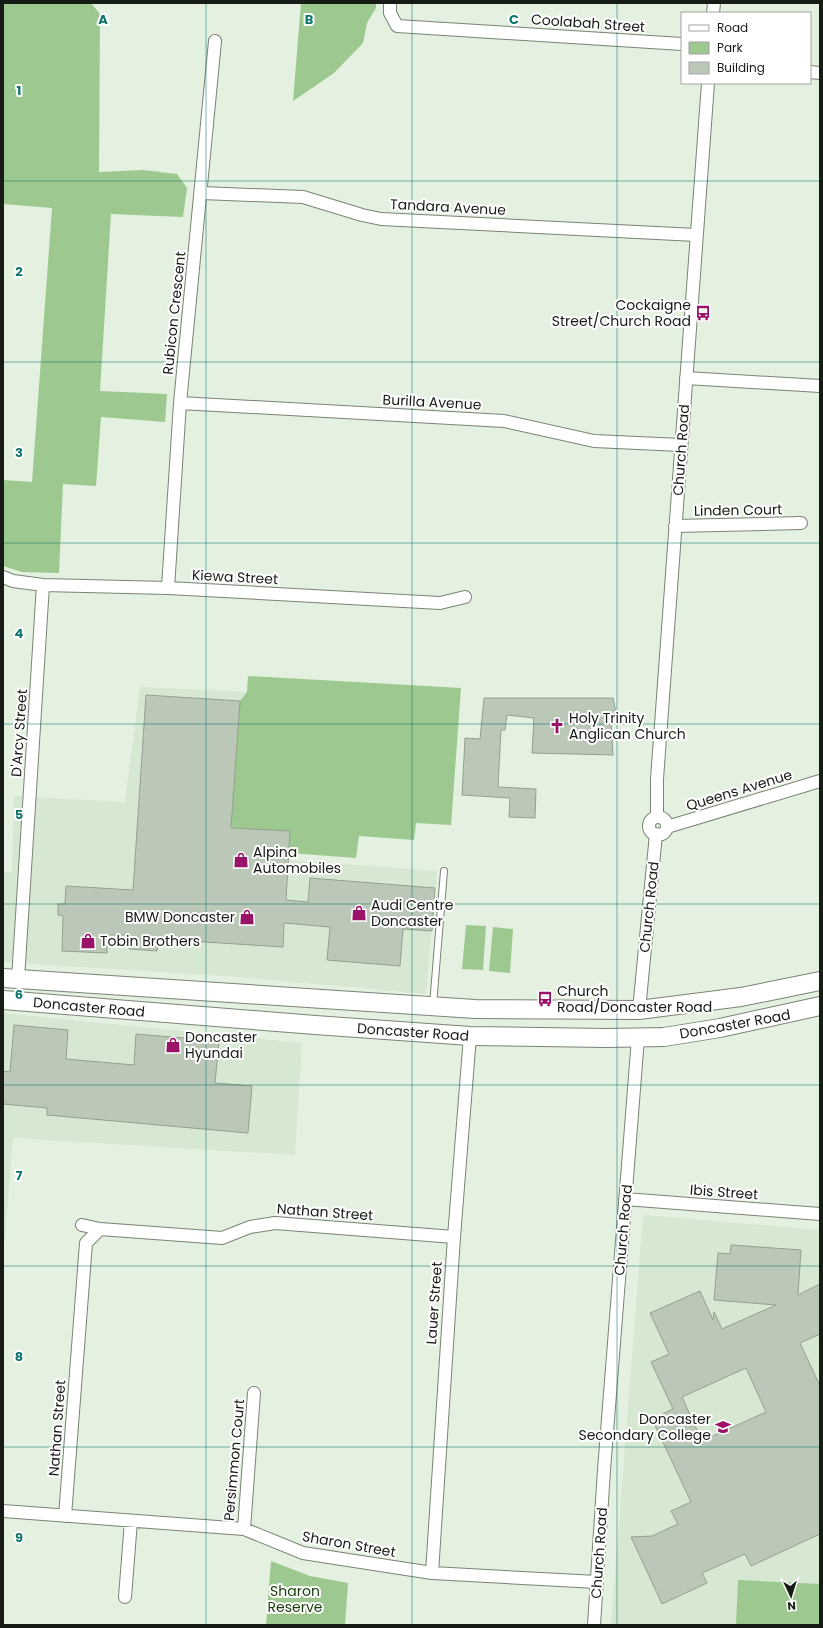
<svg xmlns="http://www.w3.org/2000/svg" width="823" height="1628" font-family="Poppins,sans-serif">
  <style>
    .built { fill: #d6e8d1 }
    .green { fill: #9dc88f }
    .building { fill: #bbc8b7; stroke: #949f90; fill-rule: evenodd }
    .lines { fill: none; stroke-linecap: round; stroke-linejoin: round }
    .service-casing { stroke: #798475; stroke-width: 8 }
    .minor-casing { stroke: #798475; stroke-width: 14 }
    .primary-casing { stroke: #798475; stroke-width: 20 }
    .service { stroke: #fff; stroke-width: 6 }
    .minor { stroke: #fff; stroke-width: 12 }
    .primary { stroke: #fff; stroke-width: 18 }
    .grid { fill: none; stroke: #0f766e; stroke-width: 1; stroke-opacity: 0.55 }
    .labels { text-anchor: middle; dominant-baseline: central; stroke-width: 4; stroke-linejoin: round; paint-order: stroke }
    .street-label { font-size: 14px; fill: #161b15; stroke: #fff }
    .poi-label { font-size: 14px; fill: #161b15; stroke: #fff; text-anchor: start }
    .park-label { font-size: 14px; fill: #173c07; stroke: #fff }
    .grid-label { font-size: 13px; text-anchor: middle; font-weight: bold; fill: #0f766e; stroke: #fff; stroke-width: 4; stroke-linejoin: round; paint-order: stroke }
  </style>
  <rect width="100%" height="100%" fill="#e4f1e0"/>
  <path class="built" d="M 140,687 L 247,692 L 290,831 L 289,860 L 437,871 L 426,994 L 238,977 L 3,962 L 3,872 L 12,872 L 14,796 L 125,802 Z
    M 3,1013 L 302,1043 L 295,1155 L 13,1138 L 3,1262 Z
    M 643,1215 L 820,1230 L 820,1625 L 611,1625 Z"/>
  <path class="green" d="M 3,3 L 91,3 L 100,14 L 99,172 L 143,170 L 177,174 L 187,188 L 183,217 L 111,214 L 100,391 L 167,394 L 165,422 L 101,417 L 96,486 L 63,484 L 59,573 L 22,572 L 3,566 L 4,480 L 32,482 L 52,208 L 3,204 Z
    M 301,3 L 376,3 L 376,8 L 367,23 L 363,43 L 334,73 L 293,101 Z
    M 248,676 L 461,688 L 451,825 L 416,823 L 414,840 L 359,836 L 356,858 L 289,853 L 290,832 L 231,828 L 240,701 L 247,692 Z
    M 466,925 L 486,926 L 483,970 L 462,969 Z
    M 493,927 L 513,929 L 510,973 L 489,971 Z
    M 271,1561 L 310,1576 L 348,1583 L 345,1625 L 266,1625 Z
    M 738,1580 L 820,1584 L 820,1625 L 736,1625 Z"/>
  <path class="building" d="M 146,695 L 240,701 L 231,828 L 290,831 L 286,900 L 308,902 L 310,878 L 435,888 L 432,931 L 403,929 L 400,966 L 327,960 L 330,927 L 284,923 L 283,947 L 158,939 L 157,951 L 129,949 L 130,935 L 107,935 L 107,953 L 62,951 L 63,916 L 58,915 L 58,904 L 65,904 L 66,886 L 133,890 Z
    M 484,698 L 613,698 L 618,722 L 611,722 L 613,755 L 532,753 L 534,718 L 507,715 L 505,730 L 501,730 L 498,787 L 536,789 L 535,818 L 509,817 L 510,798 L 462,795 L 465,738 L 480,739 Z
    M 14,1025 L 68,1030 L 66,1059 L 134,1065 L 136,1034 L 219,1041 L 215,1083 L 252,1086 L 248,1133 L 47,1115 L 47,1108 L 3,1104 L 3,1071 L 10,1072 Z
    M 731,1245 L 801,1250 L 798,1295 L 820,1284 L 820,1334 L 800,1343 L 820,1386 L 820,1534 L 751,1566 L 745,1554 L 702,1573 L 707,1583 L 662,1604 L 631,1537 L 652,1536 L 678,1524 L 671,1511 L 691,1502 L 652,1419 L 673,1409 L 651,1362 L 669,1354 L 650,1313 L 700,1291 L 713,1320 L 714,1312 L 722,1329 L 776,1305 L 714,1300 L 718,1253 L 730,1254 ZM 746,1368 L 766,1412 L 702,1441 L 682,1397 Z"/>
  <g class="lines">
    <g class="service-casing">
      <path id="service" d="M 433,1005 L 444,871"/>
    </g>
    <g class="minor-casing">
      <path id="minor" d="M 390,3 L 390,13 L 397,26 L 682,44
        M 713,13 L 714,3
        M 810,72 L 820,73
        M 202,193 L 303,197 L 362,215 L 381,219 L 696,235
        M 686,378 L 820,386
        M 180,403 L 504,421 L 594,441 L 681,445
        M 675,526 L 801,523
        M 3,577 L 13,581 L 43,585 L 168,588 L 440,603 L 465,597
        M 168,588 L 180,403 L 215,41
        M 657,816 L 657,779 L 708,83
        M649 826a9 9 0 1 1 18 0a9 9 0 1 1-18 0Z
        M 667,827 L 820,781
        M 18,979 L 43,585
        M 639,1010 L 656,834
        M 625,1199 L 820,1214
        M 82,1225 L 100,1229 L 222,1238 L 250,1227 L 275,1223 L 454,1237
        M 3,1511 L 244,1529 L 303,1553 L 432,1573 L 597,1582
        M 65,1516 L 86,1243 L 100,1229
        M 244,1529 L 254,1393
        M 432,1573 L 454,1237 L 470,1036
        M 125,1597 L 131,1521
        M 594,1625 L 604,1470 L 638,1038"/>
    </g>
    <g class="primary-casing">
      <path id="primary" d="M 3,978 L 475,1009 L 639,1010 L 741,997 L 820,981
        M 3,1000 L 315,1025 L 470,1036 L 606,1038 L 664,1037 L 720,1028 L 820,1006"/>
    </g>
    <use href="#service" class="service"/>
    <use href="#minor" class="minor"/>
    <use href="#primary" class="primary"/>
  </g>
  <path class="grid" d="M 206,3 L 206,1625M 412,3 L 412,1625M 617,3 L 617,1625M 3,181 L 820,181M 3,362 L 820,362M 3,543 L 820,543M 3,724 L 820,724M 3,904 L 820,904M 3,1085 L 820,1085M 3,1266 L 820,1266M 3,1447 L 820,1447"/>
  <defs>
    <g id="bus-bare" transform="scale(1.2)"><path d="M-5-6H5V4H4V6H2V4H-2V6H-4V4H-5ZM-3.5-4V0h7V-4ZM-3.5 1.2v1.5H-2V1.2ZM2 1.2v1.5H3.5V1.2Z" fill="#991469" stroke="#fff" stroke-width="2.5" paint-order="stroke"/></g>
    <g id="church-bare" transform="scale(1.2)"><path d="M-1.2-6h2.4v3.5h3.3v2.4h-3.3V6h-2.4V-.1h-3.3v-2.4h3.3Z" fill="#991469" stroke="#fff" stroke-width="2.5" paint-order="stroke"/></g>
    <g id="shop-bare" transform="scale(1.2)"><path d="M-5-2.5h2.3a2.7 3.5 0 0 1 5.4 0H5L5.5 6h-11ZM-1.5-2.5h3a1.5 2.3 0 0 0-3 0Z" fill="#991469" stroke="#fff" stroke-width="2.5" paint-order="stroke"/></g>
    <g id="school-bare" transform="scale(1.2)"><path d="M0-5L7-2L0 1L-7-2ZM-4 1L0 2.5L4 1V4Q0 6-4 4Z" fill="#991469" stroke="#fff" stroke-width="2.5" paint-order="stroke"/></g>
  </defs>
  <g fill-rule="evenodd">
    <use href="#bus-bare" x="703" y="313"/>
    <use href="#church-bare" x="557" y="726"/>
    <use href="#shop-bare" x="241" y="860"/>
    <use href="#shop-bare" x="359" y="913"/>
    <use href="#shop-bare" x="247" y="917"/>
    <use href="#shop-bare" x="88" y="941"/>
    <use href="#bus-bare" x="545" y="999"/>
    <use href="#shop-bare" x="173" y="1045"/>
    <use href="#school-bare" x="723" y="1427"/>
  </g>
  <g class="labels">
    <g class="street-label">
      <text transform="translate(588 23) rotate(4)">Coolabah Street</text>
      <text transform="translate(448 207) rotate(3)">Tandara Avenue</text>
      <text transform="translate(174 313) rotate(-84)">Rubicon Crescent</text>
      <text transform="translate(432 402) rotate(3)">Burilla Avenue</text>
      <text transform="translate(681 450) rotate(-86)">Church Road</text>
      <text transform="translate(738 510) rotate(-1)">Linden Court</text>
      <text transform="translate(235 577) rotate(3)">Kiewa Street</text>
      <text transform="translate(19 733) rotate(-86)">D'Arcy Street</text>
      <text transform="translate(739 790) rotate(-17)">Queens Avenue</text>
      <text transform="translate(649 907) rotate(-84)">Church Road</text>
      <text transform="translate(89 1007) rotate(5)">Doncaster Road</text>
      <text transform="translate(735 1024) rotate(-10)">Doncaster Road</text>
      <text transform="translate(413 1032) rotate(4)">Doncaster Road</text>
      <text transform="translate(724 1192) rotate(4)">Ibis Street</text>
      <text transform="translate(325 1212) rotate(4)">Nathan Street</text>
      <text transform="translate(623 1230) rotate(-85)">Church Road</text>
      <text transform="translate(434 1303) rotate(-86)">Lauer Street</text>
      <text transform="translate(57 1428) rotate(-86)">Nathan Street</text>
      <text transform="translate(234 1460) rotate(-85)">Persimmon Court</text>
      <text transform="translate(349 1544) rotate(10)">Sharon Street</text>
      <text transform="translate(599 1553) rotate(-86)">Church Road</text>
    </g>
    <g class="poi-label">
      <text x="691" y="305" text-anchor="end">Cockaigne<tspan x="691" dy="16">Street/Church Road</tspan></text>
      <text x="569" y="718">Holy Trinity<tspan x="569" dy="16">Anglican Church</tspan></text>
      <text x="253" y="852">Alpina<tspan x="253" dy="16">Automobiles</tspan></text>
      <text x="371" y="905">Audi Centre<tspan x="371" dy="16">Doncaster</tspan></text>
      <text x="235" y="917" text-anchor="end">BMW Doncaster</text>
      <text x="100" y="941">Tobin Brothers</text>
      <text x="557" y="991">Church<tspan x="557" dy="16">Road/Doncaster Road</tspan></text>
      <text x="185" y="1037">Doncaster<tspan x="185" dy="16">Hyundai</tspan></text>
      <text x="711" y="1419" text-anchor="end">Doncaster<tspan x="711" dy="16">Secondary College</tspan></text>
    </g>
    <g class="park-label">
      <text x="295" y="1591">Sharon<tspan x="295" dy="16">Reserve</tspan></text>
    </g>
  </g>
  <g class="grid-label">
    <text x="103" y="24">A</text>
    <text x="309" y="24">B</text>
    <text x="514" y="24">C</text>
    <text x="19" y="95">1</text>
    <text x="19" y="276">2</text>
    <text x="19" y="457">3</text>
    <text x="19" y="638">4</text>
    <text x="19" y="819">5</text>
    <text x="19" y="999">6</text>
    <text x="19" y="1180">7</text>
    <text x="19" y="1361">8</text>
    <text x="19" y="1542">9</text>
  </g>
  <rect width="823" height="1628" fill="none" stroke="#161b15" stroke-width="8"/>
  <rect x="681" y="12" width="130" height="72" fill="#ffffff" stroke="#a2a4a1"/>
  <rect x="689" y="25" width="20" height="6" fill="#ffffff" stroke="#a2a4a1"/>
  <text x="717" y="32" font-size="12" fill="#161b15">Road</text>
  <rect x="689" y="42" width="20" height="12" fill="#9dc88f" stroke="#a2a4a1"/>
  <text x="717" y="52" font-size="12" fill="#161b15">Park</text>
  <rect x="689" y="62" width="20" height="12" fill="#bbc8b7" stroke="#a2a4a1"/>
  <text x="717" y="72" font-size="12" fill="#161b15">Building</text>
  <g transform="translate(791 1596) rotate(176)" stroke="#ffffff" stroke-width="3" paint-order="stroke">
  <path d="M0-3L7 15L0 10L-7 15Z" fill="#161b15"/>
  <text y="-6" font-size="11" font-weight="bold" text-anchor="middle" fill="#161b15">N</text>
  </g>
</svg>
